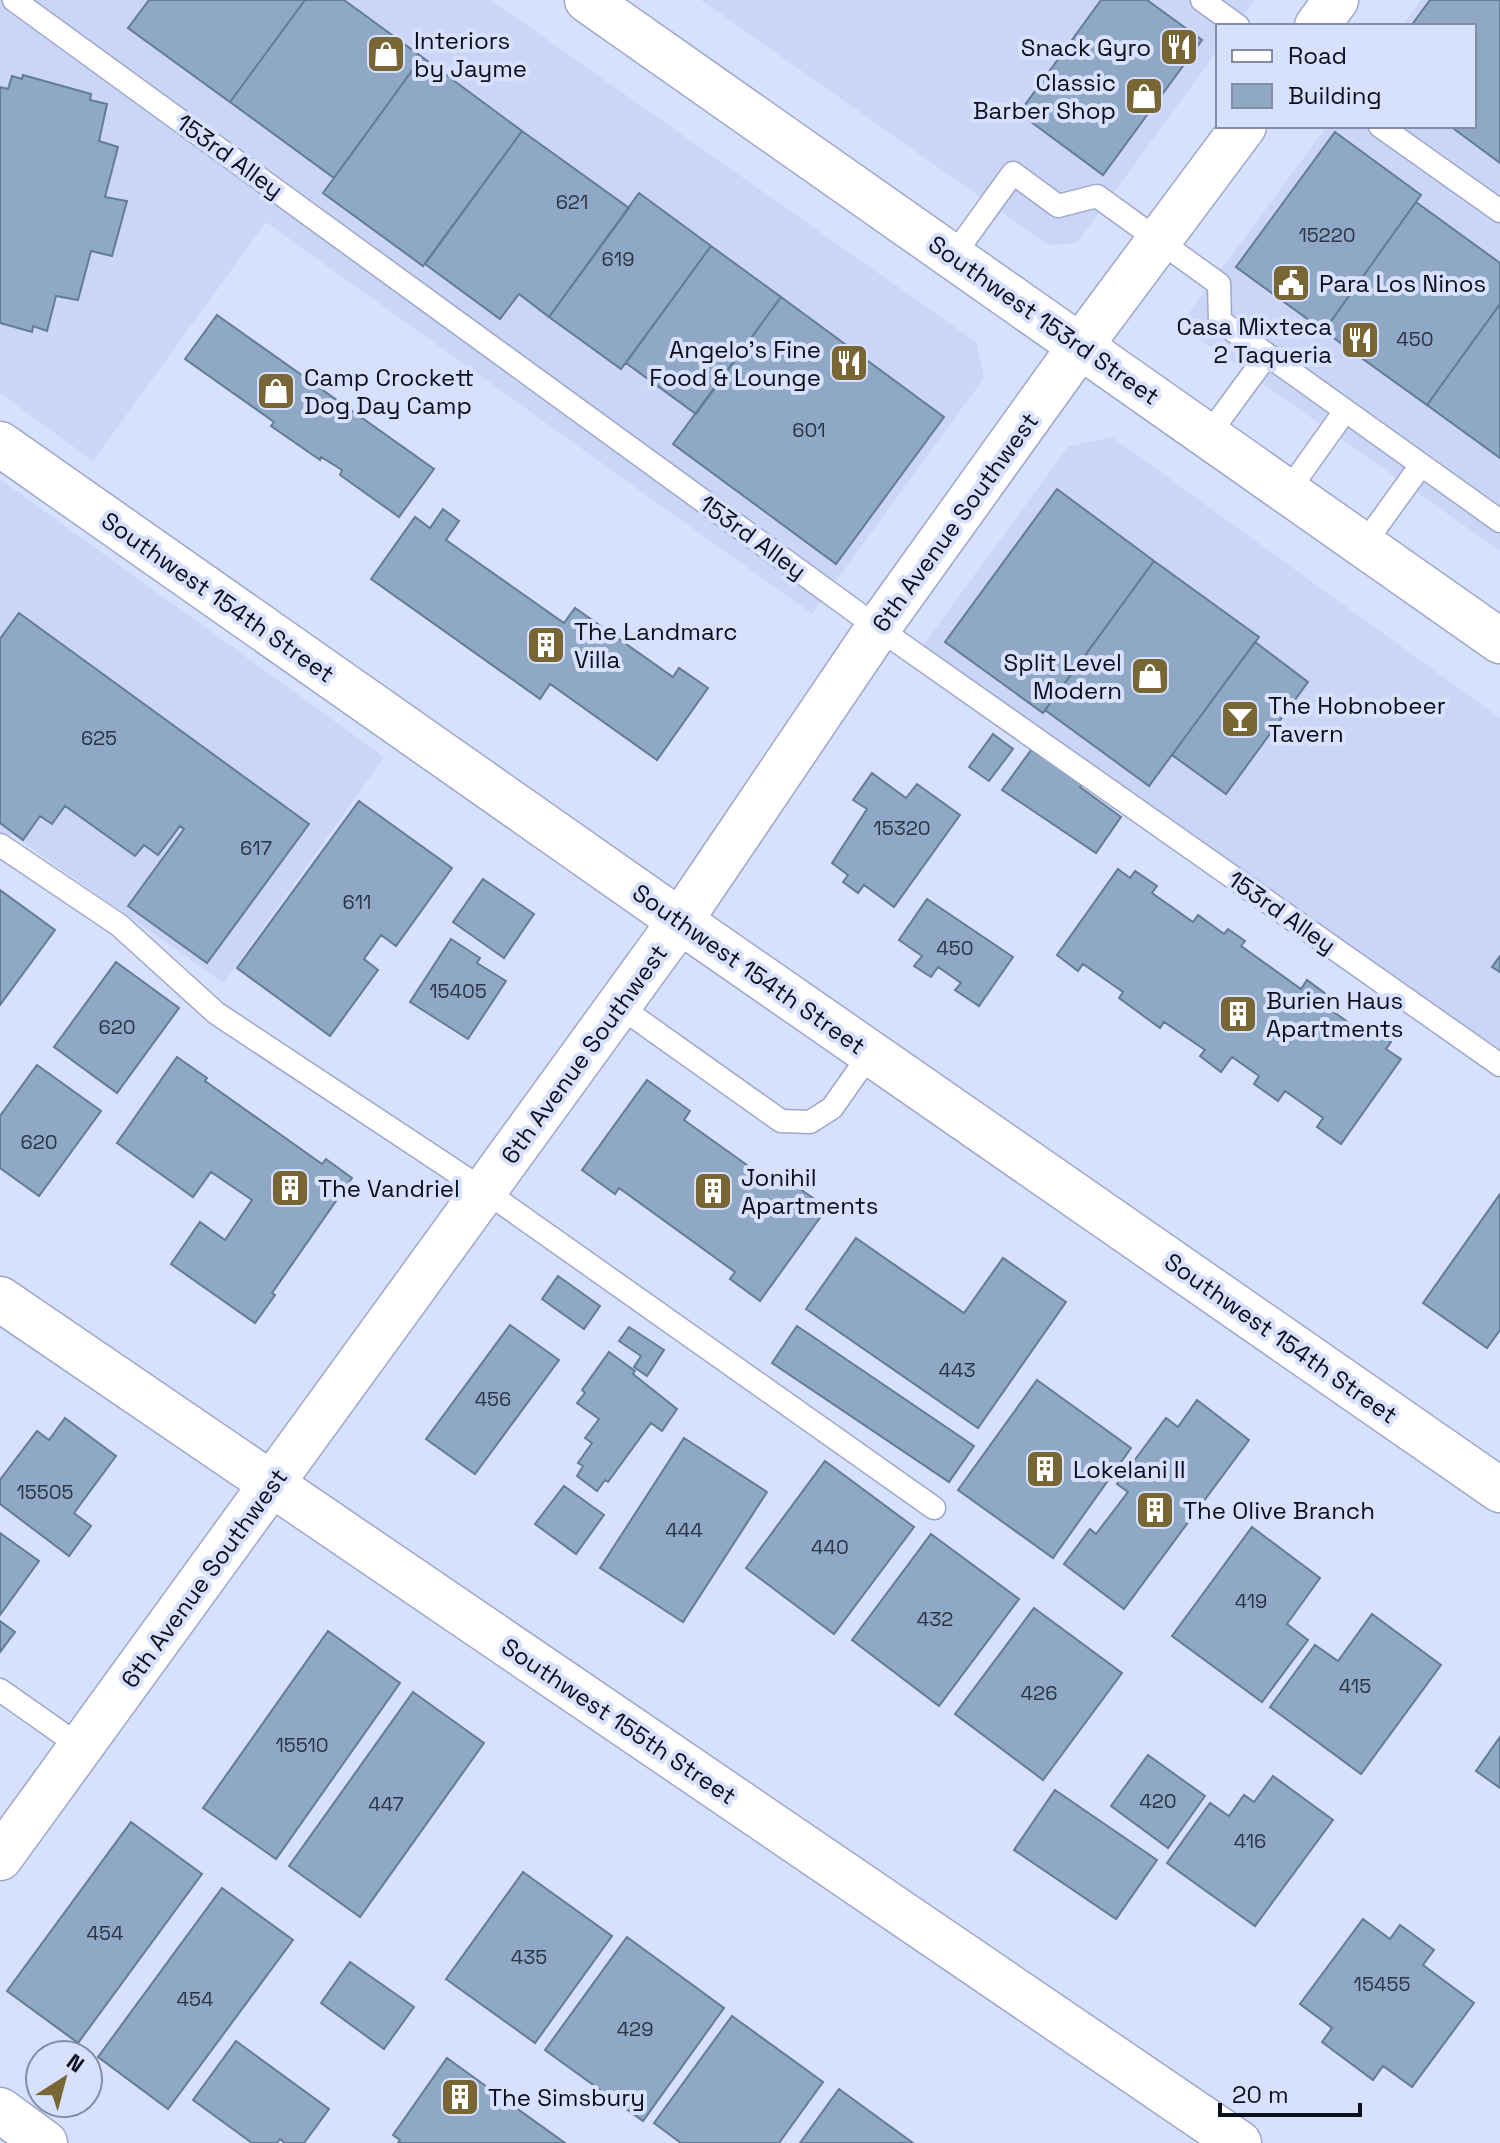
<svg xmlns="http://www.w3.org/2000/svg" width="1500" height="2143" font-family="'Space Grotesk',sans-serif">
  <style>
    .built { fill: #cad5f7 }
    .building { fill: #8ea8c5; stroke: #637c97; stroke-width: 2 }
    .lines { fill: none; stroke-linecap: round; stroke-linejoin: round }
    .service-casing { stroke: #9ca7ca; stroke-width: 25 }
    .minor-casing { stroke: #9ca7ca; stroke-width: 47 }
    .tertiary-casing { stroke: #9ca7ca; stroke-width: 47 }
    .service { stroke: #fff; stroke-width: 22 }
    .minor { stroke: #fff; stroke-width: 44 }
    .tertiary { stroke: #fff; stroke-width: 44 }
    .labels { text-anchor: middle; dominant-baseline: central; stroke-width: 8; stroke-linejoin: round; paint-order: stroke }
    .number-label { font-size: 20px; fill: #2c3546 }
    .poi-label { font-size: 24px; fill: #0b0f1b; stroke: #d7e1fe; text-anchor: start }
    .street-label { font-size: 24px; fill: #0b0f1b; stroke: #d7e1fe }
  </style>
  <rect width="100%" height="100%" fill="#d7e1fe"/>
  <path class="built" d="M 0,0 L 491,0 L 976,342 L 984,378 L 812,614 L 266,222 L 93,461 L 0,393 Z
    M 701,0 L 1255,0 L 1235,26 L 1218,26 L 1218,50 L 1077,243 L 1048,245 Z
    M 1421,0 L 1500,0 L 1500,551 L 1190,332 L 1186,317 L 1327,126 L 1474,126 L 1474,26 L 1402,26 Z
    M 1112,437 L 1500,718 L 1500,1071 L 916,655 L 1068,447 Z
    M 0,479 L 384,757 L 224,983 L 11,834 L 0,849 Z"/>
  <path class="building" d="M 149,0 L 305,0 L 230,102 L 128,28 Z
    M 305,0 L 344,0 L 422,57 L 334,178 L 230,102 Z
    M 1101,0 L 1147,0 L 1202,40 L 1103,175 L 1019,113 Z
    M 1430,0 L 1500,0 L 1500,163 L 1450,126 L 1474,126 L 1474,26 L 1411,26 Z
    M 422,57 L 522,131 L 423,266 L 323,193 Z
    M 23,75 L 91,94 L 90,100 L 107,104 L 99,141 L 118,147 L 105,197 L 127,201 L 112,256 L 91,251 L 78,300 L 56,296 L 47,331 L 33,326 L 32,332 L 0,323 L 0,87 L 8,89 L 12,76 L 22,79 Z
    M 522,131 L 629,208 L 549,317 L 519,294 L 500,319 L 425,264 Z
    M 1335,132 L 1421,195 L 1324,331 L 1236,267 Z
    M 639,193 L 711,246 L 621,369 L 549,317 Z
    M 1416,202 L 1500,263 L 1500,304 L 1427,405 L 1324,331 Z
    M 711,246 L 781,297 L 696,414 L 626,363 Z
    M 781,297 L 944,417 L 836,564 L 673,444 Z
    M 1500,304 L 1500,458 L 1427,405 Z
    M 217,315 L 434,469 L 399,517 L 340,475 L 342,470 L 321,457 L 320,460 L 271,426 L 274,422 L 185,359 Z
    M 1057,489 L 1154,561 L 1043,713 L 945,642 Z
    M 443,509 L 459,521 L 446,540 L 564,623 L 575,608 L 673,677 L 679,668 L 708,688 L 657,760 L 550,684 L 540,699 L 371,579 L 415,517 L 430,528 Z
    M 1154,561 L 1259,637 L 1149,786 L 1045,710 Z
    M 19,613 L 309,824 L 207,963 L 128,906 L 184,829 L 180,826 L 158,855 L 144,845 L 135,856 L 65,806 L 52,824 L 40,816 L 23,840 L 0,823 L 0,639 Z
    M 1255,642 L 1308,682 L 1226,794 L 1172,755 Z
    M 993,734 L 1013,749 L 989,781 L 969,767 Z
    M 1034,746 L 1083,782 L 1080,787 L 1121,817 L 1096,853 L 1002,790 Z
    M 872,773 L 906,798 L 917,784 L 960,815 L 894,907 L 864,885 L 858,893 L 843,882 L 848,875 L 832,863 L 867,809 L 853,800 Z
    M 359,801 L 452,868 L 396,946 L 381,935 L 364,959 L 378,970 L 330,1036 L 237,968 Z
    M 1118,869 L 1130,878 L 1135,871 L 1157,886 L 1152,893 L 1193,922 L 1198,915 L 1224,934 L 1228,929 L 1245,941 L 1241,946 L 1301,989 L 1307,980 L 1330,997 L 1324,1005 L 1363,1033 L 1369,1026 L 1391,1042 L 1386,1049 L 1401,1059 L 1341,1144 L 1317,1127 L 1323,1118 L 1285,1091 L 1278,1101 L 1254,1084 L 1259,1076 L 1232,1057 L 1221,1072 L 1200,1056 L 1205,1050 L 1164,1022 L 1160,1028 L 1119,998 L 1123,992 L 1083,964 L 1078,971 L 1057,955 Z
    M 483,879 L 534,914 L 504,958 L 453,922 Z
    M 0,890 L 55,930 L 0,1005 Z
    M 927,899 L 1013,957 L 979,1006 L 955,990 L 961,983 L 938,967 L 931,977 L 914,966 L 922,956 L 899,940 Z
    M 451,939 L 480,958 L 477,963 L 506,981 L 468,1039 L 410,1002 Z
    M 1500,956 L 1500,972 L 1492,967 Z
    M 116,962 L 179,1008 L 117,1093 L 54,1047 Z
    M 177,1057 L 207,1078 L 205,1081 L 322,1164 L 326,1159 L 352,1178 L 272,1293 L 275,1295 L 255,1323 L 171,1264 L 200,1222 L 225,1240 L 252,1200 L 211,1172 L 193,1197 L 117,1143 Z
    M 37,1065 L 101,1111 L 39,1196 L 0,1168 L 0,1116 Z
    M 647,1080 L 690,1111 L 684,1120 L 775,1185 L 782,1176 L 827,1208 L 760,1301 L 730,1279 L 735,1272 L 619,1188 L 615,1194 L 582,1170 Z
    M 1500,1194 L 1500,1330 L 1487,1348 L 1423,1303 Z
    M 856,1238 L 964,1313 L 1003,1258 L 1066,1302 L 978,1428 L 806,1309 Z
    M 558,1276 L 600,1306 L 584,1329 L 542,1299 Z
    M 510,1325 L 559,1360 L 475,1474 L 426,1439 Z
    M 797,1326 L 974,1446 L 949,1482 L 772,1363 Z
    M 629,1327 L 664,1350 L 647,1376 L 634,1367 L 641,1356 L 619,1341 Z
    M 609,1352 L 635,1371 L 633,1374 L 677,1409 L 662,1431 L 651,1423 L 608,1482 L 605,1480 L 597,1491 L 577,1476 L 583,1466 L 578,1463 L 592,1443 L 585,1438 L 599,1419 L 577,1403 L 585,1393 L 582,1390 Z
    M 1037,1380 L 1131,1448 L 1053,1558 L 958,1490 Z
    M 1197,1400 L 1249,1440 L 1124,1609 L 1064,1564 L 1090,1529 L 1096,1534 L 1128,1492 L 1117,1484 L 1166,1418 L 1178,1427 Z
    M 65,1418 L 116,1456 L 74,1513 L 91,1526 L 69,1556 L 0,1504 L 0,1480 L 37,1431 L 49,1440 Z
    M 684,1438 L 767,1492 L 683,1622 L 600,1568 Z
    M 825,1461 L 914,1527 L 834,1634 L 746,1568 Z
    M 564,1486 L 604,1515 L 576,1554 L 535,1524 Z
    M 1252,1527 L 1320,1578 L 1287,1624 L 1308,1640 L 1262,1702 L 1172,1636 Z
    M 0,1533 L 39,1561 L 0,1615 Z
    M 931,1534 L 1019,1599 L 939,1706 L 852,1640 Z
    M 1034,1608 L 1122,1673 L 1043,1780 L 955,1714 Z
    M 1372,1614 L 1441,1665 L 1361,1774 L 1270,1707 L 1315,1645 L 1338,1661 Z
    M 0,1621 L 15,1632 L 0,1652 Z
    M 328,1631 L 400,1683 L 276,1859 L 203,1808 Z
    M 413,1692 L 484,1743 L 360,1917 L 289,1866 Z
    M 1500,1737 L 1500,1788 L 1476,1771 Z
    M 1148,1755 L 1205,1796 L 1168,1848 L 1111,1806 Z
    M 1273,1776 L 1333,1820 L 1255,1926 L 1167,1863 L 1210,1803 L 1229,1816 L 1244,1795 L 1254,1802 Z
    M 1055,1790 L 1157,1860 L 1116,1919 L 1014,1850 Z
    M 131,1822 L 202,1874 L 78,2043 L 7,1991 Z
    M 523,1872 L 612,1936 L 535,2043 L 446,1979 Z
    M 222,1888 L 293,1940 L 168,2109 L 98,2057 Z
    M 1363,1919 L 1390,1939 L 1400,1925 L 1434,1950 L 1423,1965 L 1474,2003 L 1412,2087 L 1383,2066 L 1373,2080 L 1322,2042 L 1332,2028 L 1300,2004 Z
    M 627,1937 L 724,2008 L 643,2121 L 545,2050 Z
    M 350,1962 L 414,2007 L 384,2049 L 321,2003 Z
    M 732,2016 L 823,2082 L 779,2143 L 681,2143 L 654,2123 Z
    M 236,2041 L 329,2109 L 304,2143 L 285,2143 L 280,2139 L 277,2143 L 252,2143 L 193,2100 Z
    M 447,2058 L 565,2143 L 398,2143 L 400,2140 L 393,2135 Z
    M 839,2089 L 913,2143 L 800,2143 Z"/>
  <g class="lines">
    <g class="service-casing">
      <path id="service" d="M 14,0 L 878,628 L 1500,1065
        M 1202,0 L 1238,26
        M 1380,126 L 1500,211
        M 953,256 L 1013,173 L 1058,206 L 1097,196 L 1219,284 L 1220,321 L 1500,521
        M 1209,434 L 1267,355
        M 1288,491 L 1345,411
        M 1364,544 L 1421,465
        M 0,845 L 119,925 L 216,1013 L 485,1191 L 934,1508
        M 619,1006 L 781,1121 L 810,1122 L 832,1108 L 870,1054
        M 0,1690 L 81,1747"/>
    </g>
    <g class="minor-casing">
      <path id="minor" d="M 1317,26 L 1336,0
        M 0,1299 L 1239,2143
        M 0,1858 L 680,921 L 878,628 L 1081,345 L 1244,126
        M 0,2110 L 45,2143"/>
    </g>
    <g class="tertiary-casing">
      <path id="tertiary" d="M 587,0 L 1500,641
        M 0,444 L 680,921 L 1500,1490"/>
    </g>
    <use href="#service" class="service"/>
    <use href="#minor" class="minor"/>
    <use href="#tertiary" class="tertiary"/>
  </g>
  <defs>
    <g id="restaurant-square" transform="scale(2)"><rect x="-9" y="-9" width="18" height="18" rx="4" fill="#786735" stroke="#d7e1fe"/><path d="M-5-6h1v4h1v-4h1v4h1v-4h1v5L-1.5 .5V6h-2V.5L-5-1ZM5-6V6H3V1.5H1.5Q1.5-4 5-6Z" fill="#fff"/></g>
    <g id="shop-square" transform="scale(2)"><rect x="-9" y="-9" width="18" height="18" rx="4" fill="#786735" stroke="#d7e1fe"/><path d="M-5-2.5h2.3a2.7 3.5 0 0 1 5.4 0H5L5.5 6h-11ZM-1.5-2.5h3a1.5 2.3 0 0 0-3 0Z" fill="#fff"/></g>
    <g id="civic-square" transform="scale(2)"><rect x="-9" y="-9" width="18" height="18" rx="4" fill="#786735" stroke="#d7e1fe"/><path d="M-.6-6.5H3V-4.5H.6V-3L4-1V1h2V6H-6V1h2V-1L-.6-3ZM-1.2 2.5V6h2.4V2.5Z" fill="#fff"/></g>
    <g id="building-square" transform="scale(2)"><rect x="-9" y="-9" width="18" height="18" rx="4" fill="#786735" stroke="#d7e1fe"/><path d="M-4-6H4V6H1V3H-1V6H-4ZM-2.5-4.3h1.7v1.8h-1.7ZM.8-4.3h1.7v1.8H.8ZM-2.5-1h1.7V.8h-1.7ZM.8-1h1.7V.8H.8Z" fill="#fff"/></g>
    <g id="bar-square" transform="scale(2)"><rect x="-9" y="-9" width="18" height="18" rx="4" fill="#786735" stroke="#d7e1fe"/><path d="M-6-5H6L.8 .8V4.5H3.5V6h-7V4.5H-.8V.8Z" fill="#fff"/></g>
  </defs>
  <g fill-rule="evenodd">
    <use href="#restaurant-square" x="1179" y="47"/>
    <use href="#shop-square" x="386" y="54"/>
    <use href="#shop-square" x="1144" y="96"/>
    <use href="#civic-square" x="1291" y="283"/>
    <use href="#restaurant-square" x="1360" y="340"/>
    <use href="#restaurant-square" x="849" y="363"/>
    <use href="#shop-square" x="276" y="391"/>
    <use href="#building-square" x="546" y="645"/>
    <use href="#shop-square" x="1150" y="676"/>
    <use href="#bar-square" x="1240" y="719"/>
    <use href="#building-square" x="1238" y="1014"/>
    <use href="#building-square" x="290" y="1188"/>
    <use href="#building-square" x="713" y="1191"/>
    <use href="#building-square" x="1045" y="1469"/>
    <use href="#building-square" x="1155" y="1510"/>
    <use href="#building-square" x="460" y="2097"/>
  </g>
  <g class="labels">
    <g class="number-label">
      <text x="572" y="202">621</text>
      <text x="1327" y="235">15220</text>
      <text x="618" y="259">619</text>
      <text x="1415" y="339">450</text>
      <text x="809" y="430">601</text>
      <text x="99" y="738">625</text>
      <text x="902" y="828">15320</text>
      <text x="256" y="848">617</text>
      <text x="357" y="902">611</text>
      <text x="955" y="948">450</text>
      <text x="458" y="991">15405</text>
      <text x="117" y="1027">620</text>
      <text x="39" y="1142">620</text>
      <text x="957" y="1370">443</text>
      <text x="493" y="1399">456</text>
      <text x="45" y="1492">15505</text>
      <text x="684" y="1530">444</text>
      <text x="830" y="1547">440</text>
      <text x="1251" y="1601">419</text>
      <text x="935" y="1619">432</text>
      <text x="1355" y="1686">415</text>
      <text x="1039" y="1693">426</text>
      <text x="302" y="1745">15510</text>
      <text x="1158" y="1801">420</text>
      <text x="386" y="1804">447</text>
      <text x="1250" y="1841">416</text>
      <text x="105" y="1933">454</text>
      <text x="529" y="1957">435</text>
      <text x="1382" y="1984">15455</text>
      <text x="195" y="1999">454</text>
      <text x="635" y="2029">429</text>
    </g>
    <g class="poi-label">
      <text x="414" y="40">Interiors<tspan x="414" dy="28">by Jayme</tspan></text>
      <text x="1151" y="47" text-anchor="end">Snack Gyro</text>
      <text x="1116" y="82" text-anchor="end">Classic<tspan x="1116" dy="28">Barber Shop</tspan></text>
      <text x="1319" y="283">Para Los Ninos</text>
      <text x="1332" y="326" text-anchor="end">Casa Mixteca<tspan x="1332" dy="28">2 Taqueria</tspan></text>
      <text x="821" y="349" text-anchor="end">Angelo's Fine<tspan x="821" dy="28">Food &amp; Lounge</tspan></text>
      <text x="304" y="377">Camp Crockett<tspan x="304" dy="28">Dog Day Camp</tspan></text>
      <text x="574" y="631">The Landmarc<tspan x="574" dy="28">Villa</tspan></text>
      <text x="1122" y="662" text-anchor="end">Split Level<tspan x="1122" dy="28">Modern</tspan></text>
      <text x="1268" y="705">The Hobnobeer<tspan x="1268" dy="28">Tavern</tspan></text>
      <text x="1266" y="1000">Burien Haus<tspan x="1266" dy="28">Apartments</tspan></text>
      <text x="741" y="1177">Jonihil<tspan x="741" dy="28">Apartments</tspan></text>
      <text x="318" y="1188">The Vandriel</text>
      <text x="1073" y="1469">Lokelani II</text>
      <text x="1183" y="1510">The Olive Branch</text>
      <text x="488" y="2097">The Simsbury</text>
    </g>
    <g class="street-label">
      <text transform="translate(230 156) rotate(36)">153rd Alley</text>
      <text transform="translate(1044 320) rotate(35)">Southwest 153rd Street</text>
      <text transform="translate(955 522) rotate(-54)">6th Avenue Southwest</text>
      <text transform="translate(753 537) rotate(36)">153rd Alley</text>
      <text transform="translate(218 597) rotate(35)">Southwest 154th Street</text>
      <text transform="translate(1282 912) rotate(35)">153rd Alley</text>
      <text transform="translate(749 969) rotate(35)">Southwest 154th Street</text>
      <text transform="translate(584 1054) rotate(-54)">6th Avenue Southwest</text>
      <text transform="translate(1281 1338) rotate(35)">Southwest 154th Street</text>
      <text transform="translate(204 1578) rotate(-54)">6th Avenue Southwest</text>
      <text transform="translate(619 1721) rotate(34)">Southwest 155th Street</text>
    </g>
  </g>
  <rect x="1216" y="24" width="260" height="104" fill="#d7e1fe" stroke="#858da3" stroke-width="2"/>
  <rect x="1232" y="50" width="40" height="12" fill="#ffffff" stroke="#858da3" stroke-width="2"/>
  <text x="1288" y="64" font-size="24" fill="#0b0f1b">Road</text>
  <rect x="1232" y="84" width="40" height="24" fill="#8ea8c5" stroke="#858da3" stroke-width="2"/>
  <text x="1288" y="104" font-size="24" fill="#0b0f1b">Building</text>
  <g transform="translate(64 2079) rotate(36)"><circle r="38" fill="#d7e1fe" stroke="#858da3" stroke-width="2"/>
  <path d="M0-6L14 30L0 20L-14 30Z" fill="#786735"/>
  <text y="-12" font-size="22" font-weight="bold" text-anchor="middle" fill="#0b0f1b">N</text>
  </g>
  <path d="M1220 2103v12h140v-12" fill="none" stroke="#0b0f1b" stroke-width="4"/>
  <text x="1232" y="2103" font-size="24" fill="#0b0f1b" stroke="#d7e1fe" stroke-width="6" paint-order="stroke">20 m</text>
</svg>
